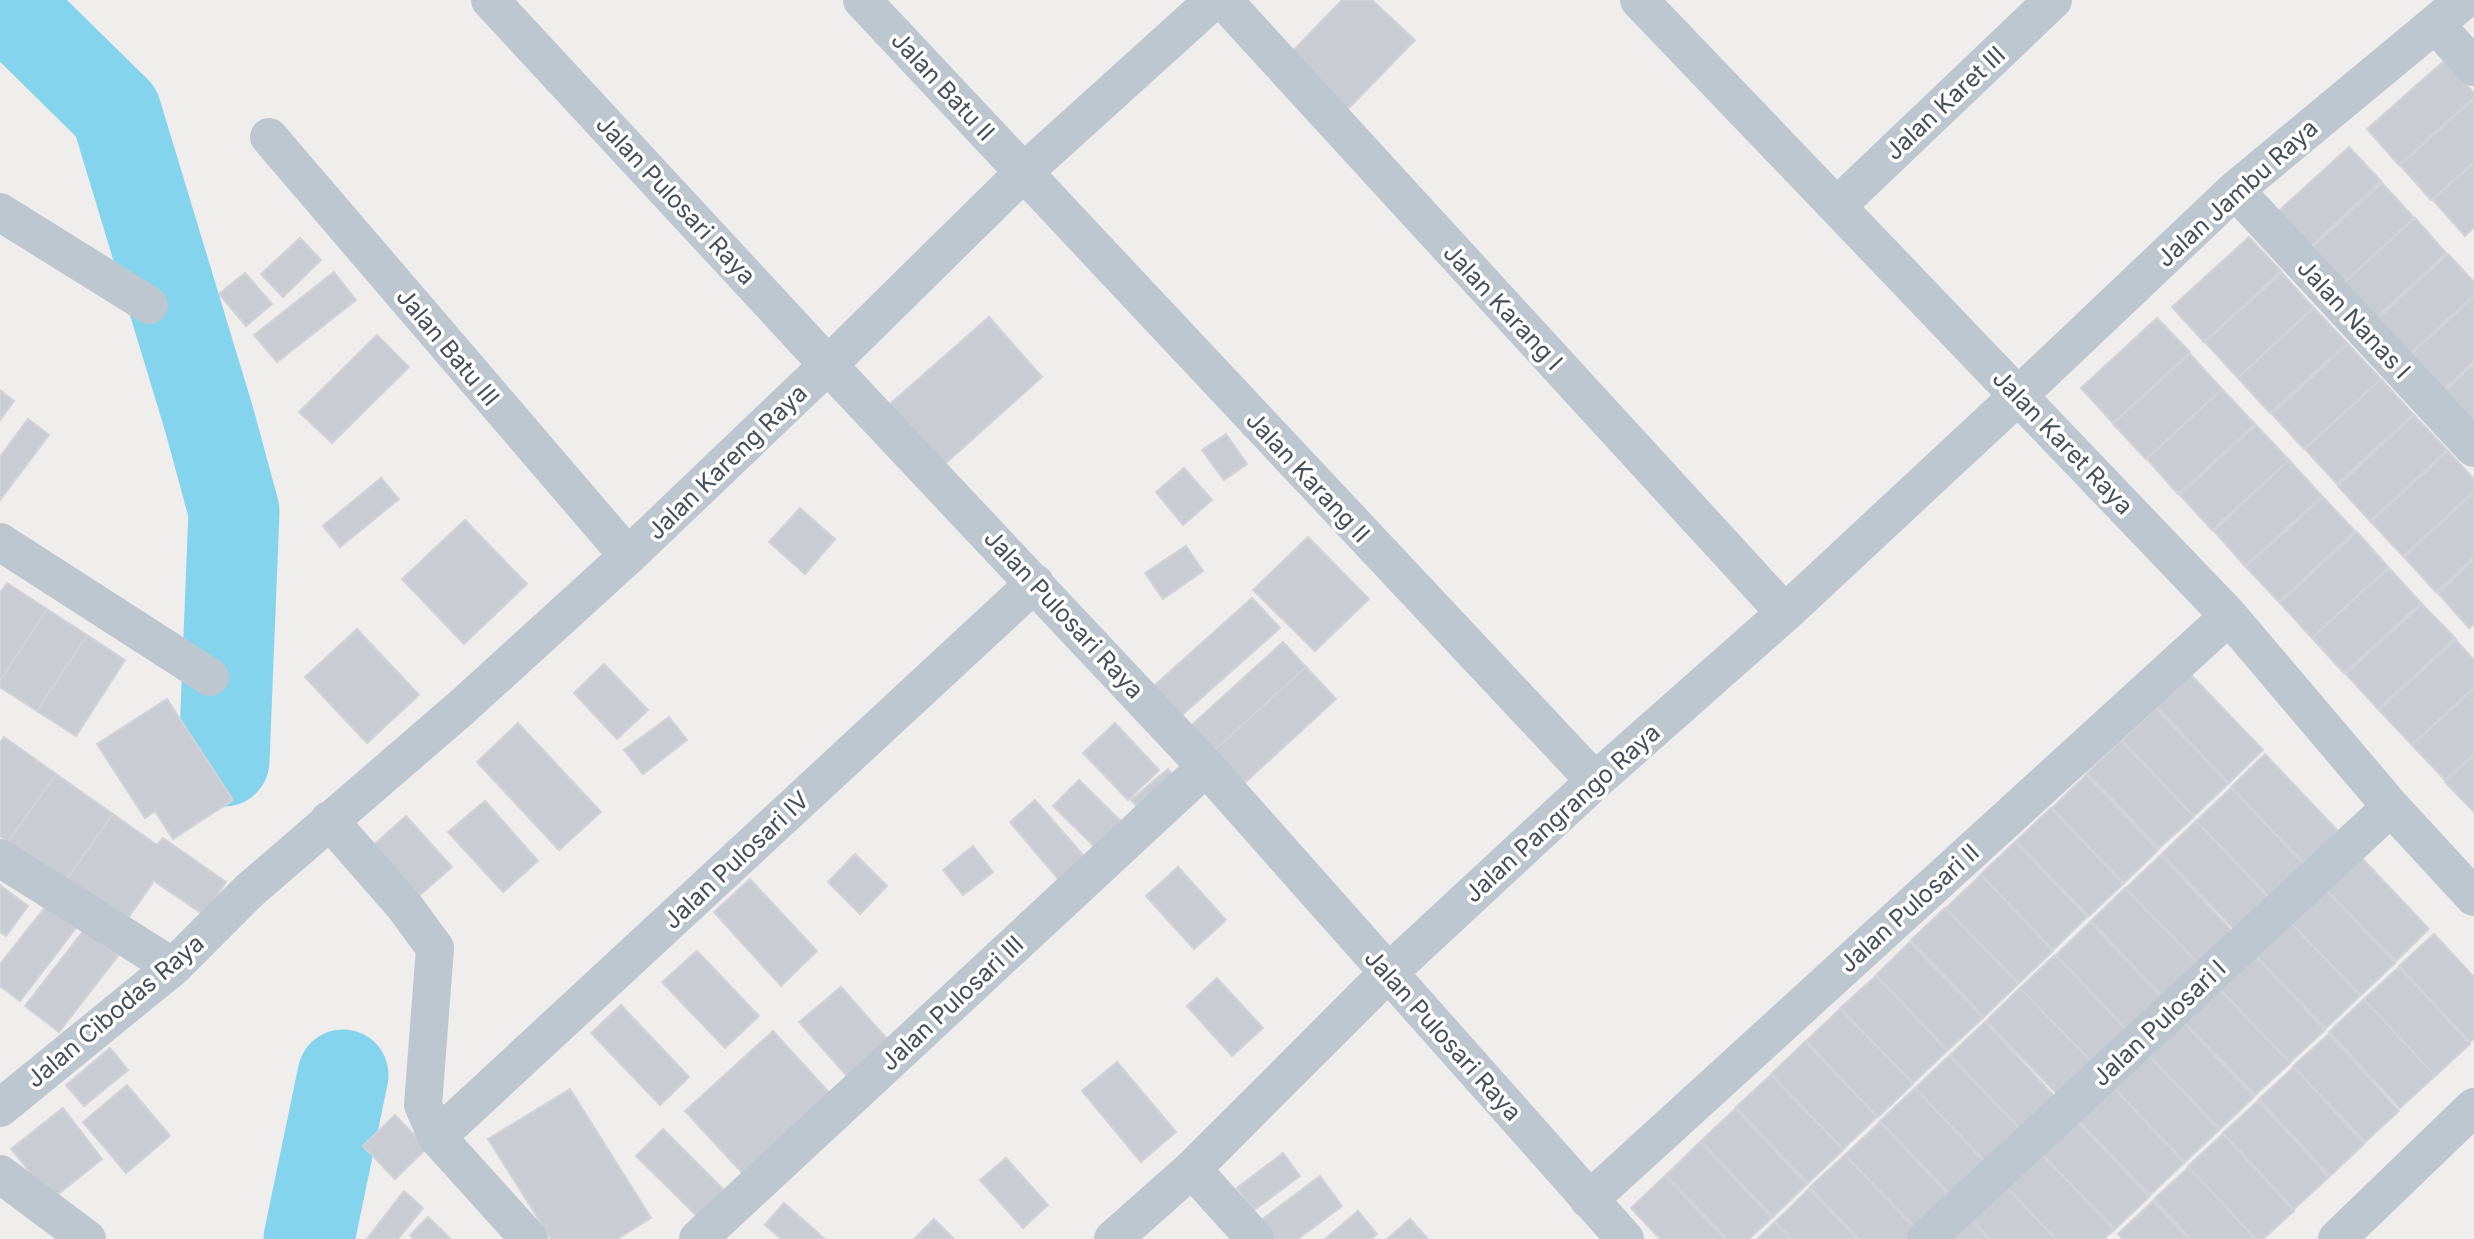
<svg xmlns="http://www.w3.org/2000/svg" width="2474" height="1239" font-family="Inter,sans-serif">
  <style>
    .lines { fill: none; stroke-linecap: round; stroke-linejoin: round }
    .river { stroke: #85d4ee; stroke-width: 91 }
    .building { fill: #c9ccd2; stroke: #d1d3d9; stroke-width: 2 }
    .minor { stroke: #bdc7d0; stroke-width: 38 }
    .labels { text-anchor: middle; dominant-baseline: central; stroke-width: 7; stroke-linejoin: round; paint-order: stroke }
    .street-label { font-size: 24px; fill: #454f5b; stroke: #fff }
  </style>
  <rect width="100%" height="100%" fill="#f0eded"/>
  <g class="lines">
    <path class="river" d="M 2,0 L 116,112 L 209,419 L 234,511 L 224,761
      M 309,1239 L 343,1075"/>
  </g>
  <path class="building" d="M 1342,0 L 1372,0 L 1415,40 L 1347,110 L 1289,55 Z
    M 2444,61 L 2474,93 L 2474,97 L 2399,165 L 2367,129 Z
    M 2474,99 L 2474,162 L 2431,200 L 2400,165 Z
    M 2349,147 L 2381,181 L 2305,252 L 2272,217 Z
    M 2474,163 L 2474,227 L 2465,236 L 2433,200 Z
    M 2382,183 L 2414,218 L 2338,288 L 2306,253 Z
    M 2415,218 L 2446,253 L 2371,323 L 2338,288 Z
    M 2249,237 L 2281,271 L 2204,342 L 2172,307 Z
    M 300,238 L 321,260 L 283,297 L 261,274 Z
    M 2448,254 L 2474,282 L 2474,295 L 2404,359 L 2372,324 Z
    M 334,272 L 356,300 L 277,362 L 254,335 Z
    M 245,273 L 272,304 L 246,326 L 219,294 Z
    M 2282,273 L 2313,307 L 2238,378 L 2205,342 Z
    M 2474,297 L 2474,361 L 2438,395 L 2405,360 Z
    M 2314,308 L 2347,343 L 2270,413 L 2238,378 Z
    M 989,317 L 1042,377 L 937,471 L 883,410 Z
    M 2157,318 L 2190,352 L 2113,423 L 2081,388 Z
    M 377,335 L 409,367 L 332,443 L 299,412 Z
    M 2348,344 L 2381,379 L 2304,449 L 2272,414 Z
    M 2190,354 L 2222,389 L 2146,459 L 2113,424 Z
    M 2474,364 L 2474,428 L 2439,397 Z
    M 2381,379 L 2413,414 L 2337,484 L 2305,449 Z
    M 2222,389 L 2255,424 L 2178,494 L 2147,459 Z
    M 0,390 L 14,401 L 0,420 Z
    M 2414,415 L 2447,450 L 2370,521 L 2338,486 Z
    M 28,419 L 49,435 L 0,500 L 0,457 Z
    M 2256,425 L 2289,460 L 2212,530 L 2180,495 Z
    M 1226,434 L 1247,464 L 1224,480 L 1202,450 Z
    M 2448,451 L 2474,479 L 2474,491 L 2403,556 L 2371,522 Z
    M 2289,460 L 2322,496 L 2245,566 L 2214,531 Z
    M 1184,468 L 1212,500 L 1183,525 L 1156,492 Z
    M 381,478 L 399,499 L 340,547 L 323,526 Z
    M 2474,493 L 2474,557 L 2436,592 L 2404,557 Z
    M 2323,497 L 2355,531 L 2279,602 L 2246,567 Z
    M 800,508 L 835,539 L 805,574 L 769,542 Z
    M 465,520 L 527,584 L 464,644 L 402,579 Z
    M 2357,532 L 2388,567 L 2312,638 L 2280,603 Z
    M 1308,537 L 1369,599 L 1315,651 L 1253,590 Z
    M 1186,546 L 1203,571 L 1163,599 L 1145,573 Z
    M 2474,559 L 2474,624 L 2469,628 L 2438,593 Z
    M 2389,568 L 2421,603 L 2344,673 L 2312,638 Z
    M 7,583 L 47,609 L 0,681 L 0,593 Z
    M 1252,598 L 1280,628 L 1173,723 L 1146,693 Z
    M 2422,604 L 2455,638 L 2378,709 L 2346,674 Z
    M 47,609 L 87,635 L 37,711 L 0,687 L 0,681 Z
    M 357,629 L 419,695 L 367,743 L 305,677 Z
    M 87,635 L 125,660 L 76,736 L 37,711 Z
    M 2456,640 L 2474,660 L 2474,687 L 2412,745 L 2379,710 Z
    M 1283,642 L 1306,667 L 1208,756 L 1185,731 Z
    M 604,664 L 648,710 L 617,739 L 574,693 Z
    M 1306,667 L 1336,699 L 1238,789 L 1208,756 Z
    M 2191,675 L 2263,750 L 2229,783 L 2157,707 Z
    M 2474,689 L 2474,753 L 2445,780 L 2412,745 Z
    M 167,699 L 233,800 L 173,839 L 155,811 L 145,818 L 97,744 Z
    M 2156,708 L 2228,784 L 2194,816 L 2122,740 Z
    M 669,717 L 687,740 L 643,774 L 624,750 Z
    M 518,723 L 601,812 L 559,850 L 477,762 Z
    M 1115,723 L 1159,770 L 1128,800 L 1083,753 Z
    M 4,737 L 56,774 L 8,842 L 0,836 L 0,743 Z
    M 2121,741 L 2194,817 L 2159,848 L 2087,773 Z
    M 2265,754 L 2338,831 L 2304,863 L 2231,787 Z
    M 2474,755 L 2474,812 L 2445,782 Z
    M 1168,769 L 1177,781 L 1140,811 L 1131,800 Z
    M 56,774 L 113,814 L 64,883 L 8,842 Z
    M 2086,775 L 2158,850 L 2124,883 L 2052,808 Z
    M 1079,780 L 1130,830 L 1104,856 L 1053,806 Z
    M 2231,788 L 2303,864 L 2269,896 L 2196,821 Z
    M 1035,800 L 1090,863 L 1064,886 L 1010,822 Z
    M 485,801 L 538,861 L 503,892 L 448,832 Z
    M 2051,808 L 2123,884 L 2089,916 L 2016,841 Z
    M 113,814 L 157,845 L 163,838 L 226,882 L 204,915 L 154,881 L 124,924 L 64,883 Z
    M 406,816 L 452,867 L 414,900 L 369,849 Z
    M 2196,821 L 2268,897 L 2234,929 L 2162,854 Z
    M 2015,842 L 2087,917 L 2053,950 L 1981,874 Z
    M 973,846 L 993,872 L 963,895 L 943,870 Z
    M 855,854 L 887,886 L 860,914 L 828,882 Z
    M 2358,854 L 2429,929 L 2396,961 L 2323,887 Z
    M 2161,855 L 2232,931 L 2198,963 L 2126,888 Z
    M 1178,867 L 1226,920 L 1194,949 L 1146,896 Z
    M 1981,875 L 2053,951 L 2019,983 L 1946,908 Z
    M 750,879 L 817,951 L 781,986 L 714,912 Z
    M 0,885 L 28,906 L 6,936 L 0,932 Z
    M 2323,887 L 2395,963 L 2361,995 L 2288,920 Z
    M 2125,888 L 2198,964 L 2163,997 L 2091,921 Z
    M 47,905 L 76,928 L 20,1001 L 0,986 L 0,964 Z
    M 1945,908 L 2018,984 L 1984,1017 L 1911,940 Z
    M 2288,920 L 2360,996 L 2326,1028 L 2253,953 Z
    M 2090,922 L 2162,998 L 2128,1030 L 2056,955 Z
    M 84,930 L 118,956 L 59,1032 L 25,1006 Z
    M 2434,934 L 2474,977 L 2474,1038 L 2470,1042 L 2399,966 Z
    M 1910,942 L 1983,1018 L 1948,1050 L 1876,975 Z
    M 697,951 L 759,1016 L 725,1048 L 662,982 Z
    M 2253,954 L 2325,1030 L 2290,1062 L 2218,987 Z
    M 2055,955 L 2127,1031 L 2093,1063 L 2020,988 Z
    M 2399,967 L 2470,1044 L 2435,1076 L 2364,999 Z
    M 1876,976 L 1947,1051 L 1913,1083 L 1840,1008 Z
    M 1217,978 L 1263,1028 L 1232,1056 L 1187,1006 Z
    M 841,987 L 896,1049 L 855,1085 L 799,1022 Z
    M 2020,988 L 2093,1064 L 2059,1096 L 1986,1021 Z
    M 2218,988 L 2290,1063 L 2255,1095 L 2183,1021 Z
    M 2364,999 L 2435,1076 L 2400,1108 L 2329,1032 Z
    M 621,1005 L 689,1077 L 660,1105 L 591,1033 Z
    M 1840,1009 L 1913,1084 L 1878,1117 L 1806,1041 Z
    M 2182,1021 L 2254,1097 L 2220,1129 L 2148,1054 Z
    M 1985,1022 L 2056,1098 L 2022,1130 L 1950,1055 Z
    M 773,1031 L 834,1098 L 747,1178 L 685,1111 Z
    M 2329,1034 L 2399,1111 L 2365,1142 L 2293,1066 Z
    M 1805,1042 L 1877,1117 L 1843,1149 L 1771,1074 Z
    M 110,1048 L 128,1070 L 84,1106 L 66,1085 Z
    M 2147,1054 L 2219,1130 L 2185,1162 L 2113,1087 Z
    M 1949,1056 L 2022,1131 L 1988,1164 L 1915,1088 Z
    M 1117,1062 L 1176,1132 L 1141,1162 L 1082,1091 Z
    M 2294,1067 L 2364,1144 L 2330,1176 L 2259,1099 Z
    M 1771,1075 L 1843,1150 L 1808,1183 L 1736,1107 Z
    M 127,1085 L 170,1136 L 126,1173 L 83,1122 Z
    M 2113,1087 L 2184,1163 L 2150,1195 L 2078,1120 Z
    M 1915,1088 L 1986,1164 L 1953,1197 L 1880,1121 Z
    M 570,1089 L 651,1218 L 617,1239 L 551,1239 L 488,1139 Z
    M 2258,1101 L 2329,1177 L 2294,1209 L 2223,1133 Z
    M 63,1108 L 102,1159 L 52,1199 L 11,1149 Z
    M 1735,1109 L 1807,1184 L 1773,1217 L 1701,1141 Z
    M 395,1115 L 427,1148 L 395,1179 L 363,1146 Z
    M 2077,1121 L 2149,1197 L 2115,1229 L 2042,1154 Z
    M 1880,1122 L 1951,1198 L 1918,1230 L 1845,1155 Z
    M 663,1129 L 729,1195 L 703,1222 L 636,1156 Z
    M 2223,1134 L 2294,1211 L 2263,1239 L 2256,1239 L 2188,1166 Z
    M 1700,1142 L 1772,1218 L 1749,1239 L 1727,1239 L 1666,1175 Z
    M 1283,1153 L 1300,1176 L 1254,1210 L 1237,1188 Z
    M 1845,1155 L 1917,1231 L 1908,1239 L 1859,1239 L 1810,1187 Z
    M 2042,1155 L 2114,1230 L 2104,1239 L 2057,1239 L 2007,1188 Z
    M 1006,1158 L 1048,1205 L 1023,1228 L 980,1180 Z
    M 2189,1167 L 2255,1239 L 2191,1239 L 2154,1199 Z
    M 1320,1176 L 1342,1206 L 1298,1239 L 1274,1239 L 1260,1221 Z
    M 1665,1176 L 1725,1239 L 1660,1239 L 1631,1208 Z
    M 2007,1188 L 2055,1239 L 1990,1239 L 1972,1220 Z
    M 1809,1189 L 1857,1239 L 1792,1239 L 1775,1222 Z
    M 404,1191 L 423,1208 L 398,1239 L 367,1239 Z
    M 2153,1201 L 2188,1239 L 2123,1239 L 2118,1234 Z
    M 784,1203 L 825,1239 L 781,1239 L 765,1225 Z
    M 1358,1211 L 1377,1234 L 1371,1239 L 1325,1239 Z
    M 428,1217 L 451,1239 L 413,1239 L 410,1235 Z
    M 934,1219 L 954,1239 L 914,1239 Z
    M 1410,1219 L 1428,1239 L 1387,1239 Z
    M 1972,1221 L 1989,1239 L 1953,1239 Z
    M 1775,1222 L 1790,1239 L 1757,1239 Z"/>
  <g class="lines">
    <path class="minor" d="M 490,0 L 828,365 L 1206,767 L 1625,1239
      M 862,0 L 1595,781
      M 1223,0 L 1785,613
      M 1639,0 L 2229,616 L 2391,807 L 2474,897
      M 2435,24 L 2474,67
      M 269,137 L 628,556
      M 2235,190 L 2474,448
      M 1837,206 L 2053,0
      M 0,212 L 149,305
      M 0,542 L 210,677
      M 329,820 L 405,907 L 435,948 L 423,1105 L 437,1137 L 529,1239
      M 0,858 L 173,967
      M 0,1108 L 173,967 L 250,890 L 461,708 L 628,556 L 828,365 L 1024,172 L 1214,0
      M 437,1137 L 1035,583
      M 1192,1169 L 1255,1239
      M 0,1174 L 87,1239
      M 1589,1200 L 2229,616
      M 698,1239 L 1206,767
      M 1113,1239 L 1192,1169 L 1388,973 L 1595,781 L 1785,613 L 2019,395 L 2235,190 L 2464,0
      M 1926,1239 L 2391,807
      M 2337,1239 L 2474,1107"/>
  </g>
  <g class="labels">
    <g class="street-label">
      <text transform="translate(943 86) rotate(47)">Jalan Batu II</text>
      <text transform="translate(1945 103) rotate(-43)">Jalan Karet III</text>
      <text transform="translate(2237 193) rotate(-42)">Jalan Jambu Raya</text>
      <text transform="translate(676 200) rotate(47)">Jalan Pulosari Raya</text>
      <text transform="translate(1503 307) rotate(47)">Jalan Karang I</text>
      <text transform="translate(2354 319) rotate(47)">Jalan Nanas I</text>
      <text transform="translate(448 347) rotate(50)">Jalan Batu III</text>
      <text transform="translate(2063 442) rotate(46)">Jalan Karet Raya</text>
      <text transform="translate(727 462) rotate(-44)">Jalan Kareng Raya</text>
      <text transform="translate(1308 477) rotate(47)">Jalan Karang II</text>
      <text transform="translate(1064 614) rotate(47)">Jalan Pulosari Raya</text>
      <text transform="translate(1562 813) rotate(-42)">Jalan Pangrango Raya</text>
      <text transform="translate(736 860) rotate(-43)">Jalan Pulosari IV</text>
      <text transform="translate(1909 908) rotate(-42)">Jalan Pulosari II</text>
      <text transform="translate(952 1003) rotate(-43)">Jalan Pulosari III</text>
      <text transform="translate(115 1011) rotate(-40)">Jalan Cibodas Raya</text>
      <text transform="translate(2159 1023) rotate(-43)">Jalan Pulosari I</text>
      <text transform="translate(1443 1035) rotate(48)">Jalan Pulosari Raya</text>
    </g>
  </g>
</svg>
